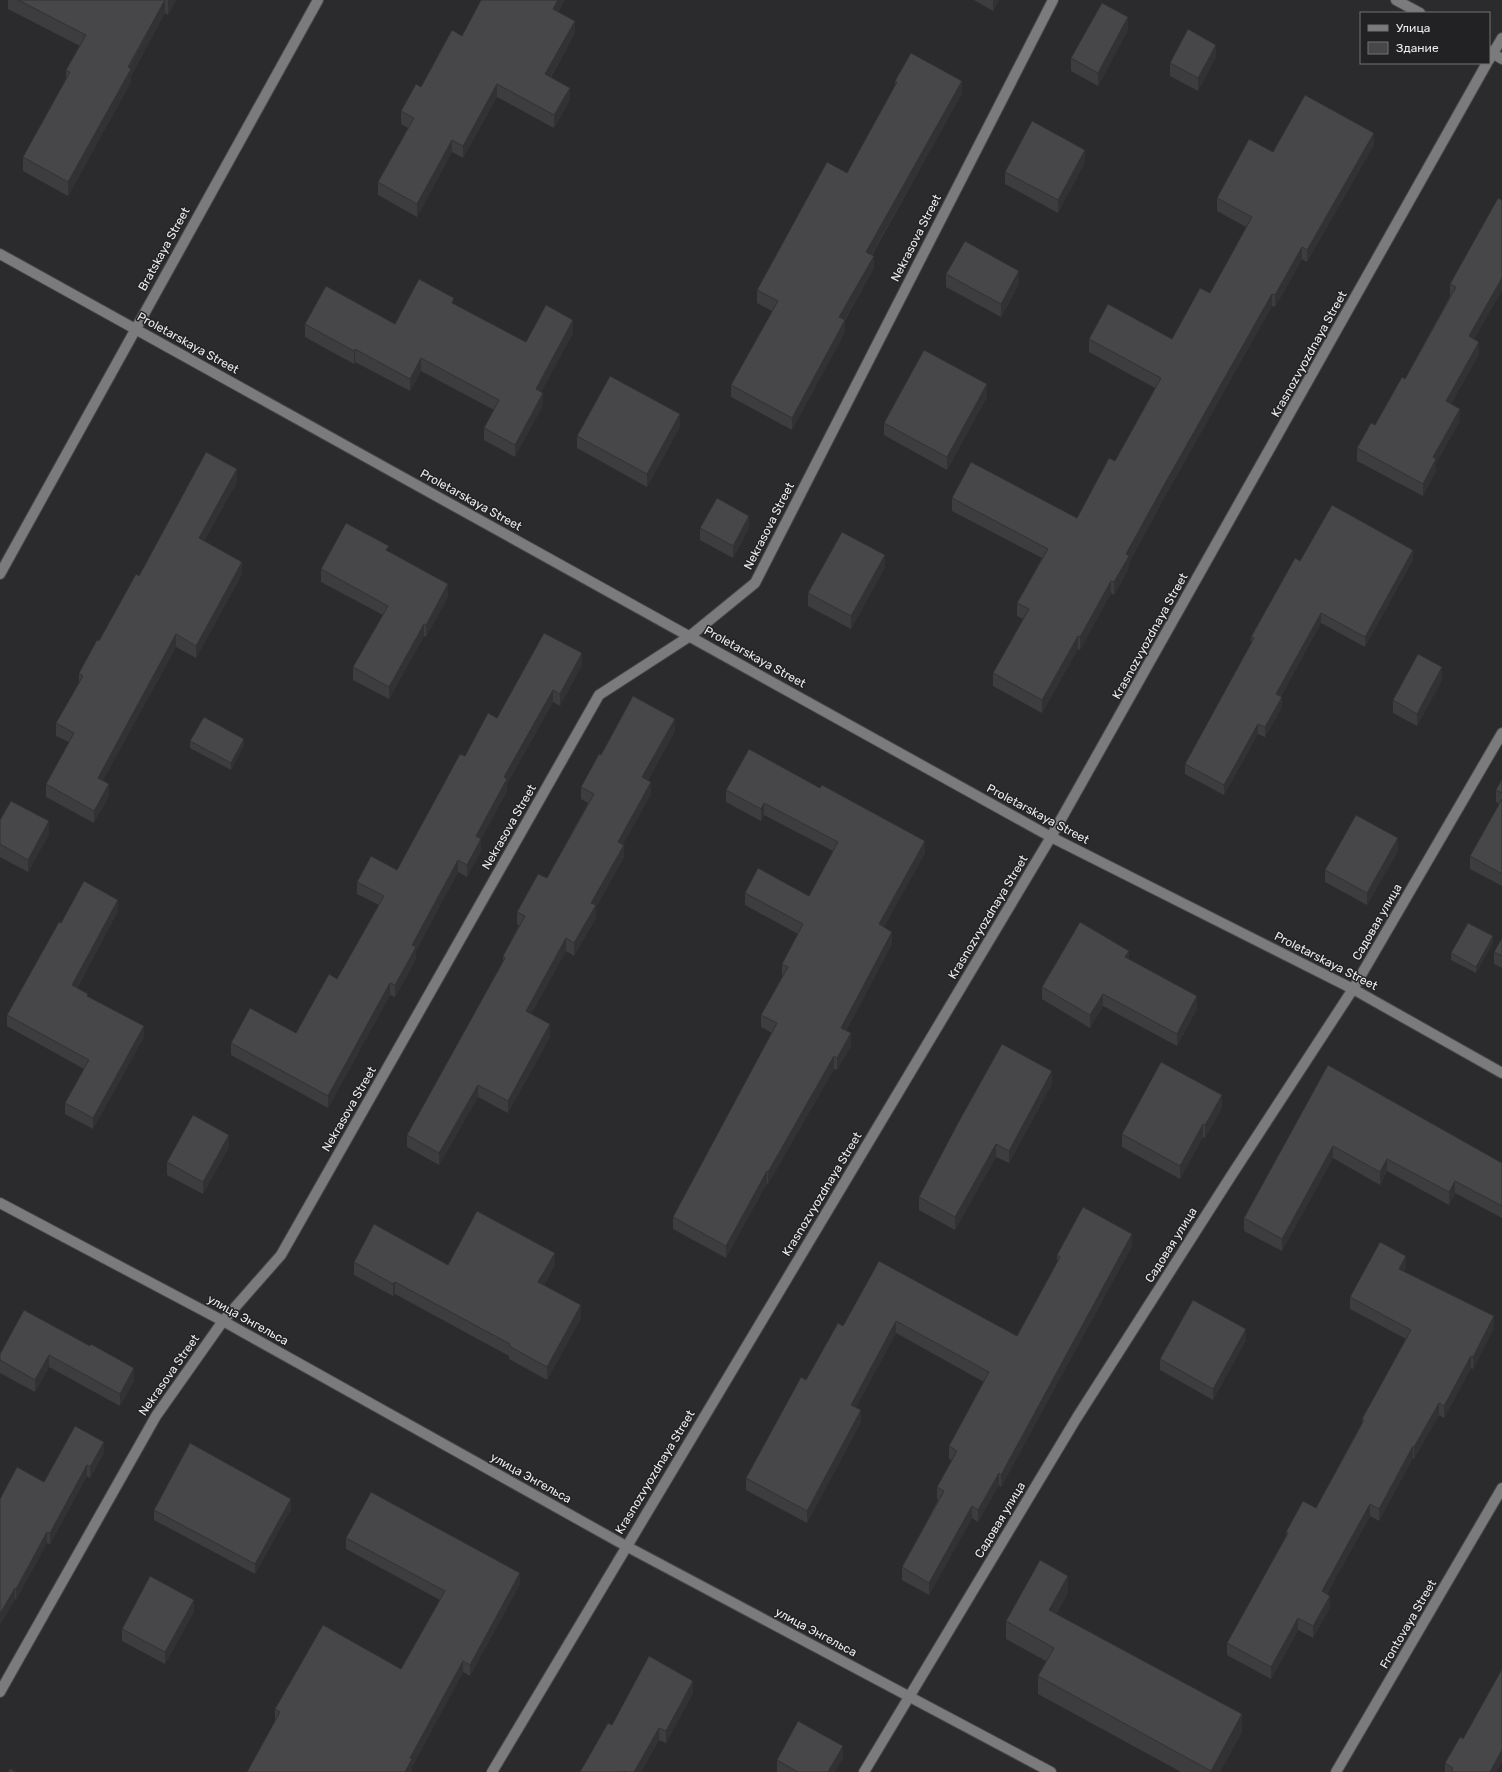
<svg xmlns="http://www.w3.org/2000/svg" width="1502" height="1772" font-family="Rubik,sans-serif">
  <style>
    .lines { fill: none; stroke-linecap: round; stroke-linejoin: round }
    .minor-casing { stroke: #48474a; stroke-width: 12 }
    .secondary-casing { stroke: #48474a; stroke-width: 12 }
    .minor { stroke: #7b7a7d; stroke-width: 10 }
    .secondary { stroke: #7b7a7d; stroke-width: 10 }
    .wall { fill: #3d3c3f }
    .shaded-wall { fill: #323133 }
    .building { fill: #474649; stroke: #323133 }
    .labels { text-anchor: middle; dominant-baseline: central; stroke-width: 3; stroke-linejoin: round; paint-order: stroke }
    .street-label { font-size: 12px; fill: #ededef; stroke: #222124 }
  </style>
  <rect width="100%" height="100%" fill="#2b2b2e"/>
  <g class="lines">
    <g class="minor-casing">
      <path id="minor" d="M 1396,0 L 1420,13
        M 1489,51 L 1502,59
        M 1489,60 L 1502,38
        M 0,254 L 1051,837 L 1353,989 L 1502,1073
        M 0,574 L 318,0
        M 0,1692 L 156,1416 L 223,1321 L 281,1255 L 599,695 L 690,636 L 755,583 L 1053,0
        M 492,1772 L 1051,837 L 1487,63
        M 864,1772 L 1076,1419 L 1231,1176 L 1353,989 L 1502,733
        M 1336,1772 L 1502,1488"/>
    </g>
    <g class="secondary-casing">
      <path id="secondary" d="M 0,1203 L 223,1321 L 626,1546 L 1051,1772"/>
    </g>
    <use href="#minor" class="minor"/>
    <use href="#secondary" class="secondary"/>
  </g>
  <path class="wall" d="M 8,0 L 176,0 L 168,15 L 165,13 L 131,76 L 131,82 L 68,196 L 23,171 L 23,157 L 66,79 L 66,70 L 80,46 L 8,9 Z
    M 974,0 L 999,0 L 993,11 Z
    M 559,12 L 575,33 L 551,77 L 570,100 L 554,128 L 497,97 L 463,158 L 452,152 L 417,217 L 378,195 L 378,182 L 408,128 L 401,124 L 401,111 L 421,87 L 462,36 Z
    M 1128,30 L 1098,86 L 1071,71 L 1071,58 Z
    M 1216,57 L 1198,91 L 1170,76 L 1170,63 Z
    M 895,81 L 962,93 L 872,255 L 874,268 L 845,320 L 845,332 L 792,430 L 731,397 L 731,385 L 772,311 L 757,303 L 757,290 L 847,173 L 895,85 Z
    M 1374,145 L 1307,262 L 1302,259 L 1275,307 L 1272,306 L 1163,500 L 1129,563 L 1129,568 L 1114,595 L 1111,593 L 1080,650 L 1078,649 L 1042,713 L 993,686 L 993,673 L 1023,619 L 1017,616 L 1017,603 L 1042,558 L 952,511 L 952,498 L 1077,518 L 1115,461 L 1155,388 L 1089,352 L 1089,339 L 1172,339 L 1210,293 L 1246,227 L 1217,211 L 1217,198 L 1273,152 Z
    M 1085,162 L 1058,213 L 1005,184 L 1005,172 Z
    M 1502,200 L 1502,290 L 1474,339 L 1479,354 L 1451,404 L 1460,421 L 1436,463 L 1436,471 L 1423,496 L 1357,461 L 1357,448 L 1375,425 L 1405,379 L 1450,296 L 1450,284 Z
    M 946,274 L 1019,284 L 1001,317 L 946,287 Z
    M 454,304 L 526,342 L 573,333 L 541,392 L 543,405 L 515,457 L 484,440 L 484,428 L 494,410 L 421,371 L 410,391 L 355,362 L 354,364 L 305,337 L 305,324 L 395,324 Z
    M 987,397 L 947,470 L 884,435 L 884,423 Z
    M 680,427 L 647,487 L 577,448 L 577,436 Z
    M 237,482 L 204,541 L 242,574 L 196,658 L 176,647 L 103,780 L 109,796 L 94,823 L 46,797 L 46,784 L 69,742 L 56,736 L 56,723 L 79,683 L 79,673 L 99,641 L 139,576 Z
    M 700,528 L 749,528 L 733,558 L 700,540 Z
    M 389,552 L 448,597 L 426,637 L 424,636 L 389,699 L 353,680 L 353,667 L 383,615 L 321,582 L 321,569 Z
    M 1413,560 L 1365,647 L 1321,623 L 1281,696 L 1282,707 L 1265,737 L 1258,734 L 1224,795 L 1185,774 L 1185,764 L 1251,644 L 1251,637 L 1300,561 Z
    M 885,567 L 851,629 L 808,606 L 808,593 Z
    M 582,665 L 560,706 L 553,702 L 507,784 L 507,791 L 481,839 L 481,851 L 467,877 L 458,872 L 416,951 L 416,959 L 395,997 L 390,995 L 328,1108 L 231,1055 L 231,1043 L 296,1033 L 337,979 L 379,905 L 357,894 L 357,882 L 397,870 L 465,756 L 497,718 Z
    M 1442,680 L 1417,726 L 1393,713 L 1393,700 Z
    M 675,731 L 648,780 L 651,794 L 623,844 L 624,857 L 596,907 L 596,918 L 574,956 L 566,951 L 531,1014 L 550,1037 L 508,1113 L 478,1097 L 439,1165 L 407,1147 L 407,1135 L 503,962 L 503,956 L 519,925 L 517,924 L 517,912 L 547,878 L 588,803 L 581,799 L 581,787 L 601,755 Z
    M 190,741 L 244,745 L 231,770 L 190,748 Z
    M 1502,779 L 1502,886 L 1470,869 L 1470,856 L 1499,804 L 1496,802 L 1496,790 Z
    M 726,790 L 925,853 L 884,927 L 892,944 L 846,1031 L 851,1046 L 837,1070 L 834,1069 L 768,1184 L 767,1183 L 726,1258 L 673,1229 L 673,1217 L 772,1033 L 761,1027 L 761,1015 L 782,977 L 782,964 L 798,934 L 745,905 L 745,893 L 809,896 L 833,851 L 764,815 L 761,821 L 726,802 Z
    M 0,820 L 49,834 L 28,872 L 0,857 Z
    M 1398,851 L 1367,905 L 1325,882 L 1325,870 Z
    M 118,911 L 77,988 L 144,1037 L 93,1129 L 65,1114 L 65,1103 L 84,1069 L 7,1026 L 7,1015 L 61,923 Z
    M 1502,938 L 1502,968 L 1494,964 L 1494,952 Z
    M 1493,943 L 1476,973 L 1451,960 L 1451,953 Z
    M 1129,959 L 1197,1009 L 1177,1046 L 1103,1006 L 1090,1028 L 1042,999 L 1042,987 Z
    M 1328,1065 L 1502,1163 L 1502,1218 L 1455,1193 L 1449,1205 L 1387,1171 L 1380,1185 L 1333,1158 L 1282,1251 L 1244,1231 L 1244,1218 Z
    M 1052,1084 L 1009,1163 L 996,1157 L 955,1230 L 919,1210 L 919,1197 Z
    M 1222,1108 L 1205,1138 L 1203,1137 L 1180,1179 L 1122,1147 L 1122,1134 Z
    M 229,1147 L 203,1194 L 167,1175 L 167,1162 Z
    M 1132,1246 L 1001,1487 L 999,1485 L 978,1522 L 972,1518 L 929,1595 L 902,1580 L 902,1567 L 938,1500 L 937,1499 L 937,1487 L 952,1460 L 949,1459 L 949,1446 L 984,1382 L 896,1333 L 856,1407 L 861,1422 L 807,1523 L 746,1490 L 746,1478 L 806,1380 L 843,1326 L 879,1261 L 1017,1336 L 1057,1263 L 1057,1255 Z
    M 354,1262 L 448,1265 L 555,1265 L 544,1285 L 581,1318 L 547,1380 L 509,1359 L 509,1356 L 395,1294 L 393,1296 L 354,1275 Z
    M 1406,1268 L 1404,1271 L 1494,1328 L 1473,1369 L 1471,1368 L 1444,1418 L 1439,1415 L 1414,1459 L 1413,1458 L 1379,1521 L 1370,1516 L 1327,1594 L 1330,1608 L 1313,1638 L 1298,1630 L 1271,1679 L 1227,1655 L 1227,1643 L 1286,1537 L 1286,1532 L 1316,1508 L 1362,1423 L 1362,1419 L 1406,1339 L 1350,1309 L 1350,1297 Z
    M 24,1310 L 134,1381 L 120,1406 L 49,1367 L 35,1392 L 0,1373 L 0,1354 Z
    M 1246,1340 L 1213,1400 L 1160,1370 L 1160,1359 Z
    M 104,1453 L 90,1478 L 87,1476 L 50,1544 L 47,1543 L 16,1600 L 15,1599 L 0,1625 L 0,1499 L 44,1482 Z
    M 291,1509 L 255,1574 L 154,1520 L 154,1510 Z
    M 346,1538 L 520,1584 L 470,1676 L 463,1672 L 412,1767 L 412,1772 L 247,1772 L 275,1721 L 275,1709 L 401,1669 L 440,1600 L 346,1549 Z
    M 1068,1593 L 1056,1614 L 1242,1732 L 1220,1772 L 1181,1772 L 1038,1694 L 1038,1676 L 1046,1661 L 1006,1639 L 1006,1621 Z
    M 194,1612 L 165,1664 L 122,1641 L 122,1629 Z
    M 1502,1669 L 1502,1762 L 1496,1772 L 1445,1772 L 1445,1763 L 1463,1739 Z
    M 693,1693 L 666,1743 L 659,1740 L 641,1772 L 580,1772 L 612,1725 Z
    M 843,1758 L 835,1772 L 777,1772 L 777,1760 Z"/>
  <path class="shaded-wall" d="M 165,0 L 165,13 L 131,76 L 131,82 L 68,196 L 68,182 Z
    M 168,0 L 176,0 L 168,15 Z
    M 558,0 L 565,0 L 553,22 L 553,9 Z
    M 993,0 L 999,0 L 993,11 Z
    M 1128,17 L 1128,30 L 1098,86 L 1098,73 Z
    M 575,21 L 575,33 L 545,86 L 545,74 Z
    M 1216,45 L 1216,57 L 1198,91 L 1198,78 Z
    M 962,81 L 962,93 L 866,264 L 866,252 Z
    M 497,84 L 497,97 L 463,158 L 463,146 Z
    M 570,88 L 570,100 L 554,128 L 554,115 Z
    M 1374,133 L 1374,145 L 1307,262 L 1307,250 Z
    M 452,140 L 452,152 L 417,217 L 417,204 Z
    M 1085,150 L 1085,162 L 1058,213 L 1058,200 Z
    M 1302,247 L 1302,259 L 1275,307 L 1275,295 Z
    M 874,256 L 874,268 L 839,329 L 839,317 Z
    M 1019,271 L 1019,284 L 1001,317 L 1001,304 Z
    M 1502,278 L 1502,290 L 1469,349 L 1469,336 Z
    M 1272,294 L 1272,306 L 1163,500 L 1129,563 L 1129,568 L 1114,595 L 1114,582 L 1126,554 L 1163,487 Z
    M 573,320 L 573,333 L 536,401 L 536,389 Z
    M 845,320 L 845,332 L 792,430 L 792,418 Z
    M 1479,342 L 1479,354 L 1446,414 L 1446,401 Z
    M 355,349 L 355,362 L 354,364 L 354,351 Z
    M 421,358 L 421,371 L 410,391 L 410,379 Z
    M 987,384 L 987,397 L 947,470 L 947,457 Z
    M 543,393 L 543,405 L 515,457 L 515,445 Z
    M 1460,409 L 1460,421 L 1436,463 L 1436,471 L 1423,496 L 1423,484 L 1433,457 Z
    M 680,414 L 680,427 L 647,487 L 647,474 Z
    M 237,469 L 237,482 L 199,551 L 199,538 Z
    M 749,516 L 749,528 L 733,558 L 733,546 Z
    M 1413,550 L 1413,560 L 1365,647 L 1365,637 Z
    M 885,555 L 885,567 L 851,629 L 851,616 Z
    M 242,562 L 242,574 L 196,658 L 196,646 Z
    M 1111,581 L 1111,593 L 1080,650 L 1080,637 Z
    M 448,584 L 448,597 L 426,637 L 426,625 Z
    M 1321,613 L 1321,623 L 1276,704 L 1276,694 Z
    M 424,624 L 424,636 L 389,699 L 389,687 Z
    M 176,634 L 176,647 L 98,790 L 98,778 Z
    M 1078,636 L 1078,649 L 1042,713 L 1042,700 Z
    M 582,653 L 582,665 L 560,706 L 560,694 Z
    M 1442,667 L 1442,680 L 1417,726 L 1417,714 Z
    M 553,690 L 553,702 L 507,784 L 507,791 L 476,848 L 476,836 L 504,777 Z
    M 1282,697 L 1282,707 L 1265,737 L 1265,727 Z
    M 675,719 L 675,731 L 642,790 L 642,777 Z
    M 1258,724 L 1258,734 L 1224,795 L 1224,785 Z
    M 244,739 L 244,745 L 231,770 L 231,763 Z
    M 651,782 L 651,794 L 618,854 L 618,842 Z
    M 109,784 L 109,796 L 94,823 L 94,811 Z
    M 764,803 L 764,815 L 761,821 L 761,809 Z
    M 49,821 L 49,834 L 28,872 L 28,860 Z
    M 1398,838 L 1398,851 L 1367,905 L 1367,893 Z
    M 481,839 L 481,851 L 467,877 L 467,865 Z
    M 925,841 L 925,853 L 879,937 L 879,924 Z
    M 624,845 L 624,857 L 596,907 L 596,918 L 574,956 L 574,943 L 591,903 Z
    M 458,860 L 458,872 L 416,951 L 416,959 L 395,997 L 395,985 L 412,945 Z
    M 118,900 L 118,911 L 72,996 L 72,985 Z
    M 892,932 L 892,944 L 841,1040 L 841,1028 Z
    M 1493,936 L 1493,943 L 1476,973 L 1476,967 Z
    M 566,938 L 566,951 L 526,1024 L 526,1011 Z
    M 1129,951 L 1129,964 L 1125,957 Z
    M 390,983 L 390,995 L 328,1108 L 328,1096 Z
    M 1103,994 L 1103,1006 L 1090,1028 L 1090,1015 Z
    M 1197,996 L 1197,1009 L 1177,1046 L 1177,1034 Z
    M 550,1024 L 550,1037 L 508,1113 L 508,1101 Z
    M 144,1026 L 144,1037 L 93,1129 L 93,1118 Z
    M 851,1033 L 851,1046 L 837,1070 L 837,1058 Z
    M 834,1056 L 834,1069 L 768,1184 L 768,1172 Z
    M 1052,1071 L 1052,1084 L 1009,1163 L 1009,1151 Z
    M 478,1085 L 478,1097 L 439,1165 L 439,1153 Z
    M 1222,1095 L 1222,1108 L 1205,1138 L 1205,1125 Z
    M 1203,1124 L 1203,1137 L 1180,1179 L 1180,1166 Z
    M 229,1135 L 229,1147 L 203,1194 L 203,1182 Z
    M 996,1144 L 996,1157 L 955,1230 L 955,1217 Z
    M 1333,1146 L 1333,1158 L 1282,1251 L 1282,1239 Z
    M 1387,1159 L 1387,1171 L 1380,1185 L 1380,1172 Z
    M 767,1171 L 767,1183 L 726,1258 L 726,1246 Z
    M 1455,1181 L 1455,1193 L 1449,1205 L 1449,1192 Z
    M 1132,1234 L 1132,1246 L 1001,1487 L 1001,1475 Z
    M 555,1253 L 555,1265 L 538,1295 L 538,1282 Z
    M 1406,1256 L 1406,1268 L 1399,1280 L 1399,1269 Z
    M 395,1282 L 395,1294 L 393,1296 L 393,1284 Z
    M 581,1305 L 581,1318 L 547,1380 L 547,1367 Z
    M 1494,1316 L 1494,1328 L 1473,1369 L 1473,1357 Z
    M 896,1321 L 896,1333 L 851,1417 L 851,1405 Z
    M 1246,1329 L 1246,1340 L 1213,1400 L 1213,1389 Z
    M 49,1355 L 49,1367 L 35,1392 L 35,1380 Z
    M 1471,1356 L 1471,1368 L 1444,1418 L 1444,1406 Z
    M 134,1368 L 134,1381 L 120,1406 L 120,1394 Z
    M 1439,1403 L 1439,1415 L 1414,1459 L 1414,1447 Z
    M 861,1410 L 861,1422 L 807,1523 L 807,1511 Z
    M 104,1442 L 104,1453 L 90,1478 L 90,1467 Z
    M 1413,1446 L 1413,1458 L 1379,1521 L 1379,1509 Z
    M 87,1465 L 87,1476 L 50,1544 L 50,1533 Z
    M 999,1473 L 999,1485 L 978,1522 L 978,1510 Z
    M 291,1499 L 291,1509 L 255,1574 L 255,1564 Z
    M 1370,1504 L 1370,1516 L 1322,1603 L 1322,1591 Z
    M 972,1506 L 972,1518 L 929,1595 L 929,1583 Z
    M 47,1532 L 47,1543 L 16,1600 L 16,1589 Z
    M 520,1573 L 520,1584 L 470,1676 L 470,1665 Z
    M 1068,1576 L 1068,1593 L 1049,1628 L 1049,1610 Z
    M 15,1588 L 15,1599 L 0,1625 L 0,1614 Z
    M 1330,1596 L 1330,1608 L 1313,1638 L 1313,1626 Z
    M 194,1600 L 194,1612 L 165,1664 L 165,1652 Z
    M 1298,1618 L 1298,1630 L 1271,1679 L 1271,1667 Z
    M 463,1661 L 463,1672 L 412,1767 L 412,1772 L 405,1772 L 410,1758 Z
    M 693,1681 L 693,1693 L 666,1743 L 666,1731 Z
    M 1242,1714 L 1242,1732 L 1220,1772 L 1211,1772 L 1211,1771 Z
    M 659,1728 L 659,1740 L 641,1772 L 634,1772 Z
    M 843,1746 L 843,1758 L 835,1772 L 828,1772 Z
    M 1502,1750 L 1502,1762 L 1496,1772 L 1490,1772 Z"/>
  <path class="building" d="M 18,0 L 165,0 L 128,67 L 131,69 L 68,182 L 23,157 L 70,72 L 66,70 L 86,35 Z
    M 481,0 L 558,0 L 553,9 L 575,21 L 545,74 L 570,88 L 554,115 L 497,84 L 463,146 L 452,140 L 417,204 L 378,182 L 414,118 L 401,111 L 416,84 L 421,87 L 452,30 L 462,36 Z
    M 1102,3 L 1128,17 L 1098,73 L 1071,58 Z
    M 1188,29 L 1216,45 L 1198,78 L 1170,63 Z
    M 911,53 L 962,81 L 866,252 L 874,256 L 839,317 L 845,320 L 792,418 L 731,385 L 778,301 L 757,290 L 827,162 L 847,173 L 897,82 L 895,81 Z
    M 1305,95 L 1374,133 L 1307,250 L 1302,247 L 1275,295 L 1272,294 L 1163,487 L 1126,554 L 1129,556 L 1114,582 L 1111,581 L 1080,637 L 1078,636 L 1042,700 L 993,673 L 1029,609 L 1017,603 L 1048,549 L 952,498 L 971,462 L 1077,518 L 1109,458 L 1115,461 L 1161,378 L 1089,339 L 1108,304 L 1172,339 L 1200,288 L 1210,293 L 1252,217 L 1217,198 L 1249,139 L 1273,152 Z
    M 1032,121 L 1085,150 L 1058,200 L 1005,172 Z
    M 1498,198 L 1502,200 L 1502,278 L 1469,336 L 1479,342 L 1446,401 L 1460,409 L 1433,457 L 1436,459 L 1423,484 L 1357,448 L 1371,423 L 1375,425 L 1402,377 L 1405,379 L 1456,287 L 1450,284 Z
    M 965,241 L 1019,271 L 1001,304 L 946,274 Z
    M 419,279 L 454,298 L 452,303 L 526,342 L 546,305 L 573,320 L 536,389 L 543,393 L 515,445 L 484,428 L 499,400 L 421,358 L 410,379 L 355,349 L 354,351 L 305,324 L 326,286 L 395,324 Z
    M 924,350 L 987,384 L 947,457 L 884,423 Z
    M 610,376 L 680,414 L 647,474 L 577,436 Z
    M 206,452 L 237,469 L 199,538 L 242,562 L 196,646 L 176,634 L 98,778 L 109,784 L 94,811 L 46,784 L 74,733 L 56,723 L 83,676 L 79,673 L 97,640 L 99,641 L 136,574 L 139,576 Z
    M 717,498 L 749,516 L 733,546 L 700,528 Z
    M 1332,505 L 1413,550 L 1365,637 L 1321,613 L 1276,694 L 1282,697 L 1265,727 L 1258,724 L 1224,785 L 1185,764 L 1254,638 L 1251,637 L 1295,558 L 1300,561 Z
    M 346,523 L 389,546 L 386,550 L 448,584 L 426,625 L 424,624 L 389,687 L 353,667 L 388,606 L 321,569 Z
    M 842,532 L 885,555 L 851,616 L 808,593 Z
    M 544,633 L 582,653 L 560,694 L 553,690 L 504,777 L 507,779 L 476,836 L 481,839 L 467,865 L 458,860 L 412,945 L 416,947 L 395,985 L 390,983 L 328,1096 L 231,1043 L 250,1008 L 296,1033 L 329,974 L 337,979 L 384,896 L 357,882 L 371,856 L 397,870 L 460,754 L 465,756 L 488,713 L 497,718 Z
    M 1418,654 L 1442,667 L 1417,714 L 1393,700 Z
    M 633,696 L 675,719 L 642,777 L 651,782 L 618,842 L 624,845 L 591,903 L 596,905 L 574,943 L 566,938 L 526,1011 L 550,1024 L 508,1101 L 478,1085 L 439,1153 L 407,1135 L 505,958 L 503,956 L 525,916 L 517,912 L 538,874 L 547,878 L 594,794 L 581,787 L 599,754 L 601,755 Z
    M 204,717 L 244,739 L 231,763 L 190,741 Z
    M 749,749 L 820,788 L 822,785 L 925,841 L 879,924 L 892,932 L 841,1028 L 851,1033 L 837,1058 L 834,1056 L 768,1172 L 767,1171 L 726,1246 L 673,1217 L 777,1023 L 761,1015 L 788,967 L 782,964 L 803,924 L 745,893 L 758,868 L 809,896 L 838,842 L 764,803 L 761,809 L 726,790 Z
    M 1502,779 L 1502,793 L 1496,790 Z
    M 1502,799 L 1502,874 L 1470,856 Z
    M 11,801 L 49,821 L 28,860 L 0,844 L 0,820 Z
    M 1356,815 L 1398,838 L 1367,893 L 1325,870 Z
    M 84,881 L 118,900 L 72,985 L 88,994 L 87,996 L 144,1026 L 93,1118 L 65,1103 L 89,1060 L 7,1015 L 59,922 L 61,923 Z
    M 1080,922 L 1129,951 L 1125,957 L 1197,996 L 1177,1034 L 1103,994 L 1090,1015 L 1042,987 Z
    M 1468,923 L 1493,936 L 1476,967 L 1451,953 Z
    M 1502,938 L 1502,956 L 1494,952 Z
    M 1002,1044 L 1052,1071 L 1009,1151 L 996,1144 L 955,1217 L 919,1197 L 958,1123 Z
    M 1161,1062 L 1222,1095 L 1205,1125 L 1203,1124 L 1180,1166 L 1122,1134 Z
    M 1328,1065 L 1502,1163 L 1502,1206 L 1455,1181 L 1449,1192 L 1387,1159 L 1380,1172 L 1333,1146 L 1282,1239 L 1244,1218 Z
    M 193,1115 L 229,1135 L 203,1182 L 167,1162 Z
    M 1083,1207 L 1132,1234 L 1001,1475 L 999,1473 L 978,1510 L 972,1506 L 929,1583 L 902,1567 L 944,1491 L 937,1487 L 957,1451 L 949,1446 L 989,1372 L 896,1321 L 851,1405 L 861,1410 L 807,1511 L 746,1478 L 801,1377 L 806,1380 L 838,1323 L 843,1326 L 879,1261 L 1017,1336 L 1060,1257 L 1057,1255 Z
    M 477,1211 L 555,1253 L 538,1282 L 581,1305 L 547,1367 L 509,1346 L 510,1344 L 395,1282 L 393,1284 L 354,1262 L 374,1224 L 448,1265 Z
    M 1380,1242 L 1406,1256 L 1399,1269 L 1494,1316 L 1473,1357 L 1471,1356 L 1444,1406 L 1439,1403 L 1414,1447 L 1413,1446 L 1379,1509 L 1370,1504 L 1322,1591 L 1330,1596 L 1313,1626 L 1298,1618 L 1271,1667 L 1227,1643 L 1288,1533 L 1286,1532 L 1303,1501 L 1316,1508 L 1364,1420 L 1362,1419 L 1411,1330 L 1350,1297 Z
    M 1193,1300 L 1246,1329 L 1213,1389 L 1160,1359 Z
    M 24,1310 L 90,1346 L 91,1344 L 134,1368 L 120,1394 L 49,1355 L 35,1380 L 0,1360 L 0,1354 Z
    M 75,1426 L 104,1442 L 90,1467 L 87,1465 L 50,1533 L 47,1532 L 16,1589 L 15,1588 L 0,1614 L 0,1499 L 17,1467 L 44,1482 Z
    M 190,1443 L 291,1499 L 255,1564 L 154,1510 Z
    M 371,1492 L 520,1573 L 470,1665 L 463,1661 L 410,1758 L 412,1759 L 405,1772 L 247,1772 L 280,1712 L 275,1709 L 323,1625 L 401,1669 L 445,1591 L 346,1538 Z
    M 1040,1560 L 1068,1576 L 1049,1610 L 1242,1714 L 1211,1771 L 1038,1676 L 1054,1648 L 1006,1621 Z
    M 150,1576 L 194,1600 L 165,1652 L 122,1629 Z
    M 649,1656 L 693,1681 L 666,1731 L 659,1728 L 634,1772 L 626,1772 L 624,1771 L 623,1772 L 580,1772 L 608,1723 L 612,1725 Z
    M 1502,1669 L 1502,1750 L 1490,1772 L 1451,1772 L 1453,1768 L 1445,1763 L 1460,1737 L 1463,1739 Z
    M 798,1721 L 843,1746 L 828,1772 L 798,1772 L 777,1760 Z
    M 10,1769 L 16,1772 L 8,1772 Z"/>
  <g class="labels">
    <g class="street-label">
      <text transform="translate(916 238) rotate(-63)">Nekrasova Street</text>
      <text transform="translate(164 249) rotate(-61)">Bratskaya Street</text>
      <text transform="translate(188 343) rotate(29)">Proletarskaya Street</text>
      <text transform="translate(1309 354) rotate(-61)">Krasnozvyozdnaya Street</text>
      <text transform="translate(471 500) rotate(29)">Proletarskaya Street</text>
      <text transform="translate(769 526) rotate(-63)">Nekrasova Street</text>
      <text transform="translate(1150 636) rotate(-61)">Krasnozvyozdnaya Street</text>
      <text transform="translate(755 657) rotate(29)">Proletarskaya Street</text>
      <text transform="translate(1038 814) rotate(28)">Proletarskaya Street</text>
      <text transform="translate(509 827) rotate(-60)">Nekrasova Street</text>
      <text transform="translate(988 917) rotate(-59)">Krasnozvyozdnaya Street</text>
      <text transform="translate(1377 922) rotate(-60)">Садовая улица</text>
      <text transform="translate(1326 961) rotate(27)">Proletarskaya Street</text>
      <text transform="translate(349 1109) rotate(-60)">Nekrasova Street</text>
      <text transform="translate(822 1194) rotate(-59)">Krasnozvyozdnaya Street</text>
      <text transform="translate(1171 1245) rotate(-58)">Садовая улица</text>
      <text transform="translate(248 1320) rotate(29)">улица Энгельса</text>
      <text transform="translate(169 1375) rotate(-55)">Nekrasova Street</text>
      <text transform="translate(655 1472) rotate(-59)">Krasnozvyozdnaya Street</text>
      <text transform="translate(531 1478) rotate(29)">улица Энгельса</text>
      <text transform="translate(1000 1520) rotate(-59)">Садовая улица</text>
      <text transform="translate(1408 1624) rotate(-60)">Frontovaya Street</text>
      <text transform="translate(816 1632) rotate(28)">улица Энгельса</text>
    </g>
  </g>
  <rect x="1360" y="12" width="130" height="52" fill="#222124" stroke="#737375"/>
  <rect x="1368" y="25" width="20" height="6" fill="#7b7a7d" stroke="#737375"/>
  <text x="1396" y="32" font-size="12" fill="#ededef">Улица</text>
  <rect x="1368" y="42" width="20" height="12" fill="#474649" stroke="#737375"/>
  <text x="1396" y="52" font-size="12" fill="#ededef">Здание</text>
</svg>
